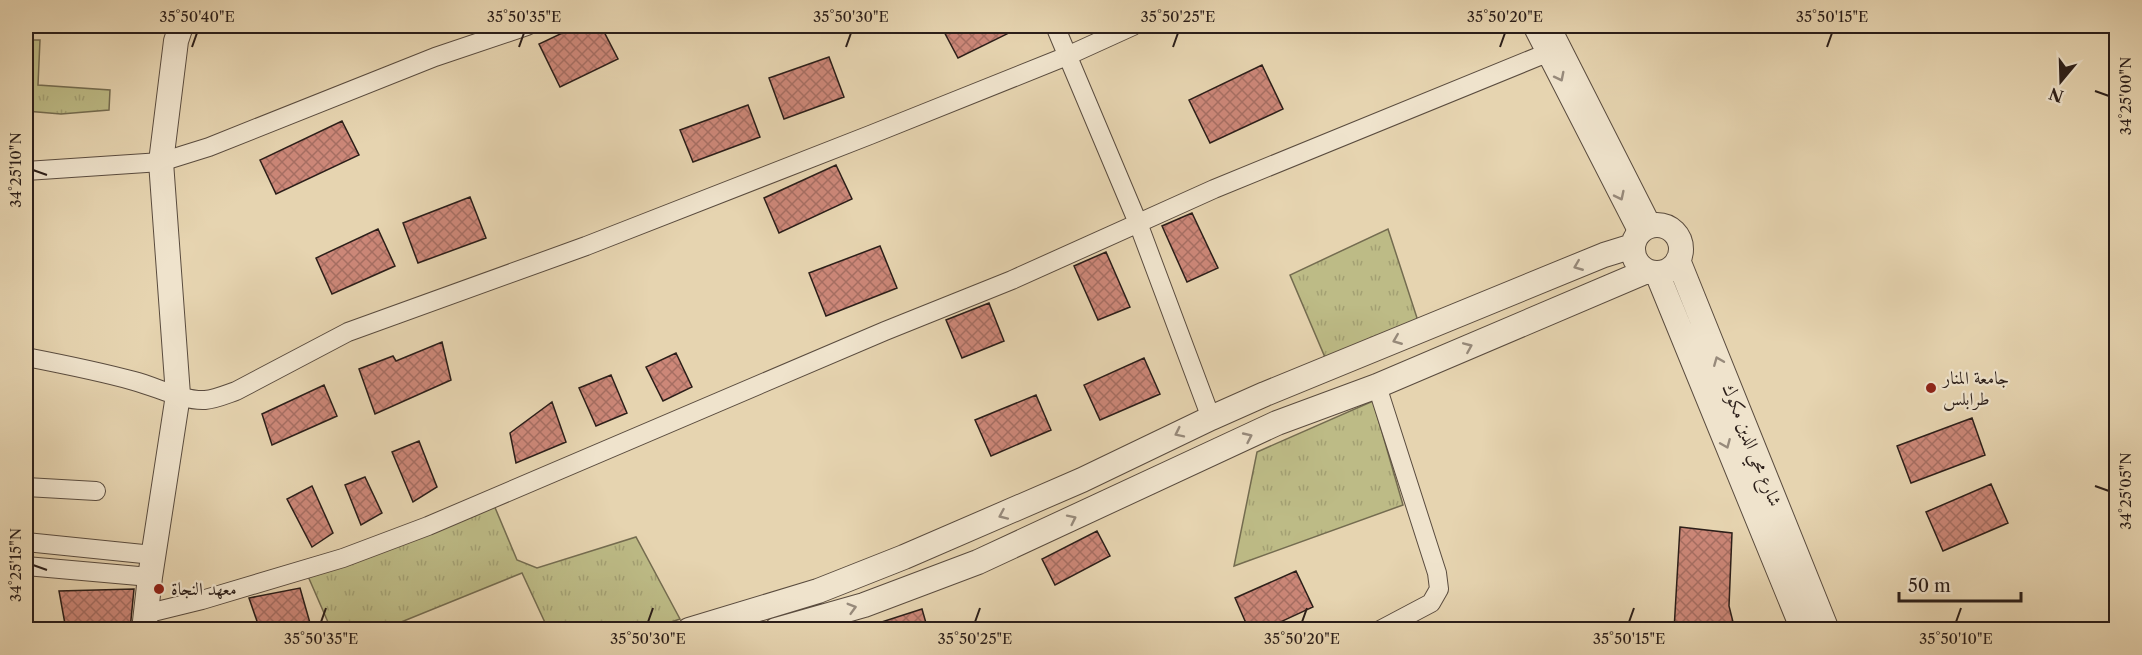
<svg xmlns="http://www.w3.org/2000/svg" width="2142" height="655" font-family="'Libre Caslon Text',Amiri,serif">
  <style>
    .grass { fill: url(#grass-tufts); stroke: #746c50; stroke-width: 1.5 }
    .building { fill: url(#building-cross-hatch); stroke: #2b1e19; stroke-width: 1.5 }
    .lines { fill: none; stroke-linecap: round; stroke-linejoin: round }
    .minor-casing { stroke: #5a4c3f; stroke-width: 20 }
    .tertiary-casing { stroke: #5a4c3f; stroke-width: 26 }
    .minor { stroke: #efe3cc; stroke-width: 18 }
    .tertiary { stroke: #efe3cc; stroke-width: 24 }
    .oneway { stroke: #978a7b }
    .ticks { fill: none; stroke: #2b1e19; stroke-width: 2 }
    .poi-dot { fill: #8f2418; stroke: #efe3cc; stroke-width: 2 }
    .labels { text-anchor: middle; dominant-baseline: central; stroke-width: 4.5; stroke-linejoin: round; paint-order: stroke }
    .poi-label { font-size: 18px; fill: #2b1e19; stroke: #efe3cc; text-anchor: start }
    .street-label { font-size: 18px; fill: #2b1e19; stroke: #efe3cc }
    .neatline { fill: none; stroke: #2b1e19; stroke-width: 2 }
    .ticks-label { font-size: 15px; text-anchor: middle; fill: #2b1e19 }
  </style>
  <defs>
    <pattern id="grass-tufts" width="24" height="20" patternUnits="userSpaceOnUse" patternTransform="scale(1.5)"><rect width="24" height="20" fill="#bdbb86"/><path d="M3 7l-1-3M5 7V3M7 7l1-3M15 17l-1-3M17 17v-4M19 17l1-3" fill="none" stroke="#a3a073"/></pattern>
    <pattern id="building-cross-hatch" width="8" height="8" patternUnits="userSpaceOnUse" patternTransform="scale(1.5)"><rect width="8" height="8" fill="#cc8778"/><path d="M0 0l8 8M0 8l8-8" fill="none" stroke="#a66e62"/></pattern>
  </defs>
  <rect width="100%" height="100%" fill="#e6d4b0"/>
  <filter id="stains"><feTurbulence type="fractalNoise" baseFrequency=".00333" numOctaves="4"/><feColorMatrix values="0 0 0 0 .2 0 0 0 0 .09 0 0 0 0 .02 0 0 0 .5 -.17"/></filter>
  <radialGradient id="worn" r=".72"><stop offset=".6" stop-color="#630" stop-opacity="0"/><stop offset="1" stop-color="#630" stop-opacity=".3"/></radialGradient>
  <path class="grass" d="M 26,40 L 40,40 L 38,85 L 110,90 L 109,110 L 61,114 L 26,111 Z
    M 1388,229 L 1419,324 L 1327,362 L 1290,275 Z
    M 1373,401 L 1403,505 L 1234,566 L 1257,452 Z
    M 491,498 L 517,560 L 537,568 L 636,537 L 680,619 L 650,629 L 548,629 L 522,573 L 384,629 L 331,629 L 307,574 Z"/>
  <path class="building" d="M 577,26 L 601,26 L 618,59 L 560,87 L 539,44 Z
    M 941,26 L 1023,26 L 958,58 Z
    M 829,57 L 844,97 L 784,119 L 769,78 Z
    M 1262,65 L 1283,109 L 1210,143 L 1189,100 Z
    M 748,105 L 760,137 L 693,162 L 680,130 Z
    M 342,121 L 359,155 L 276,194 L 260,160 Z
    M 836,165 L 852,199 L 779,233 L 764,198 Z
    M 470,197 L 486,238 L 418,263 L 403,223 Z
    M 1192,213 L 1218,268 L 1187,282 L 1162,226 Z
    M 378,229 L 395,266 L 332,294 L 316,258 Z
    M 880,246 L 897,288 L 826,316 L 809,273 Z
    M 1106,252 L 1130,307 L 1098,320 L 1074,266 Z
    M 989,303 L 1004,341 L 962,358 L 946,320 Z
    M 442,342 L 451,380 L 375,414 L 359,369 L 393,356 L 396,361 Z
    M 676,353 L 692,387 L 663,401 L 646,367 Z
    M 1144,358 L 1160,394 L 1100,420 L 1084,385 Z
    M 611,375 L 627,413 L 596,426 L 579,388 Z
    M 324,385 L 337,416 L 272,445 L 262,414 Z
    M 1036,395 L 1051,430 L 991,456 L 975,420 Z
    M 552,402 L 566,442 L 516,463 L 510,433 Z
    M 1972,418 L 1985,455 L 1911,483 L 1897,446 Z
    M 419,441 L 437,487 L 413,502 L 392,452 Z
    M 365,477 L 382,513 L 361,525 L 345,485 Z
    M 1991,484 L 2008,523 L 1943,551 L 1926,512 Z
    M 312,486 L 333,533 L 312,547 L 287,499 Z
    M 1680,527 L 1732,533 L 1729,606 L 1735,630 L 1674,630 Z
    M 1097,531 L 1110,556 L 1055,585 L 1042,559 Z
    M 1296,571 L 1313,607 L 1263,630 L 1249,630 L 1235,598 Z
    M 300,588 L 312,630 L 260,630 L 249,598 Z
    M 134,589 L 130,630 L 96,630 L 65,624 L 59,591 Z
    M 922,609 L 928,630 L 866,630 L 866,627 Z"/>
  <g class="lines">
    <g class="minor-casing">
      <path id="minor" d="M 1055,26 L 1138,223 L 1211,418
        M 1532,26 L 1638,233
        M 1551,26 L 1652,225
        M 26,171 L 161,162 L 209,147 L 435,57 L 527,26
        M 26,357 C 62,364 98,371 134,381 C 157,387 182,401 205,400 C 216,399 227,394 236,391 L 348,332 L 586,246 L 870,135 L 1067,56 L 1133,26
        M 1377,386 L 1437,573 L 1439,589 L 1431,603 L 1380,630
        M 26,487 L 96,491
        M 26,542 L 153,555
        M 26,566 L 150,577
        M 145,614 L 202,600 L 343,558 L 428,526 L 885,331 L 1012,280 L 1214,189 L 1547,53"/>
    </g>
    <g class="tertiary-casing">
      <path id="tertiary" d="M1633 249a24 24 0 1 1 48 0a24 24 0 1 1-48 0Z
        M 1678,260 L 1827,630
        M 1657,273 L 1803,630
        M 144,630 L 150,577 L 178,395 L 161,162 L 176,41 L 181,26
        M 689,630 L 818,591 L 904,557 L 1082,480 L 1211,418 L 1265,394 L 1604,255 L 1633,246
        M 776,630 L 864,605 L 978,562 L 1277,423 L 1377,386 L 1647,271"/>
    </g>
    <use href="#minor" class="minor"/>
    <use href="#tertiary" class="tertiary"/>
  </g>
  <defs><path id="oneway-chevron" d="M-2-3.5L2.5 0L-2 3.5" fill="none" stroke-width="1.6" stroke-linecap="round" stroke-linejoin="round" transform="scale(1.5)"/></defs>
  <g class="oneway">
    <use href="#oneway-chevron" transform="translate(1560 77) rotate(63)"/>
    <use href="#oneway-chevron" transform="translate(1620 196) rotate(64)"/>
    <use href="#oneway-chevron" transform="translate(1578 266) rotate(158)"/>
    <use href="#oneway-chevron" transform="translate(1397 340) rotate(158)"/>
    <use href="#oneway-chevron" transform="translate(1468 347) rotate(-23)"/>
    <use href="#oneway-chevron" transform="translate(1718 361) rotate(-112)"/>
    <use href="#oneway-chevron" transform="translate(1179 433) rotate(154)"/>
    <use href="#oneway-chevron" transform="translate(1248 437) rotate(-25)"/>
    <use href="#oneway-chevron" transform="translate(1726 444) rotate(67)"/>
    <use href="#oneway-chevron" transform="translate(1003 515) rotate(156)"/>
    <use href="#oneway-chevron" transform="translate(1072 519) rotate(-26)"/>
    <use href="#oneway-chevron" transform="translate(852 608) rotate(-16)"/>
  </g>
  <path class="ticks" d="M 192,47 L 197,33M 519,47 L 524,33M 846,47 L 851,33M 1173,47 L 1178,33M 1500,47 L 1505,33M 1827,47 L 1832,33M 2095,91 L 2109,96M 33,170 L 47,175M 2095,486 L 2109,491M 33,565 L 47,570M 321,622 L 326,608M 648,622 L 653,608M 975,622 L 980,608M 1302,622 L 1307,608M 1629,622 L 1634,608M 1956,622 L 1961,608"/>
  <g class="poi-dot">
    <circle cx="1931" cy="388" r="6"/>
    <circle cx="159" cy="589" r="6"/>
  </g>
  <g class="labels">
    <g class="poi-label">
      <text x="1943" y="378">جامعة المنار<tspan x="1943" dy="21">طرابلس</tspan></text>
      <text x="171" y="589">معهد النجاة</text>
    </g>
    <g class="street-label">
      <text transform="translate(1752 445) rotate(68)">شارع محي الدين مكوك</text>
    </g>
  </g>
  <rect width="2142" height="655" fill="none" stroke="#e6d4b0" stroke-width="66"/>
  <g transform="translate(2061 81) rotate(199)" stroke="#efe3cc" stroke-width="4.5" paint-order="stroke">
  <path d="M0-4.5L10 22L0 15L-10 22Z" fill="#2b1e19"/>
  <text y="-9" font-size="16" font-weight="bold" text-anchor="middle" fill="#2b1e19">N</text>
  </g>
  <path d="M1899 592v9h122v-9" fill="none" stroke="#2b1e19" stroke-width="3"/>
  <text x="1908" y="592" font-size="18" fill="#2b1e19" stroke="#efe3cc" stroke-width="4.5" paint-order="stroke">50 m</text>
  <rect x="33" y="33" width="2076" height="589" class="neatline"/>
  <g class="ticks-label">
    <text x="197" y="22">35°50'40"E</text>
    <text x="524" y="22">35°50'35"E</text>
    <text x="851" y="22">35°50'30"E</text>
    <text x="1178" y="22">35°50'25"E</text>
    <text x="1505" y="22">35°50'20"E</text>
    <text x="1832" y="22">35°50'15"E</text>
    <text transform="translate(2126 96) rotate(-90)" y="5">34°25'00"N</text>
    <text transform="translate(16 170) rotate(-90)" y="5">34°25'10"N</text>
    <text transform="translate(2126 491) rotate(-90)" y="5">34°25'05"N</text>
    <text transform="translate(16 565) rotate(-90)" y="5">34°25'15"N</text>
    <text x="321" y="644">35°50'35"E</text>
    <text x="648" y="644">35°50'30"E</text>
    <text x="975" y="644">35°50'25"E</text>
    <text x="1302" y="644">35°50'20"E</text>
    <text x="1629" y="644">35°50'15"E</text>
    <text x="1956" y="644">35°50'10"E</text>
  </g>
  <rect width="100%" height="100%" filter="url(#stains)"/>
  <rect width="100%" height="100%" fill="url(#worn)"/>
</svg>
